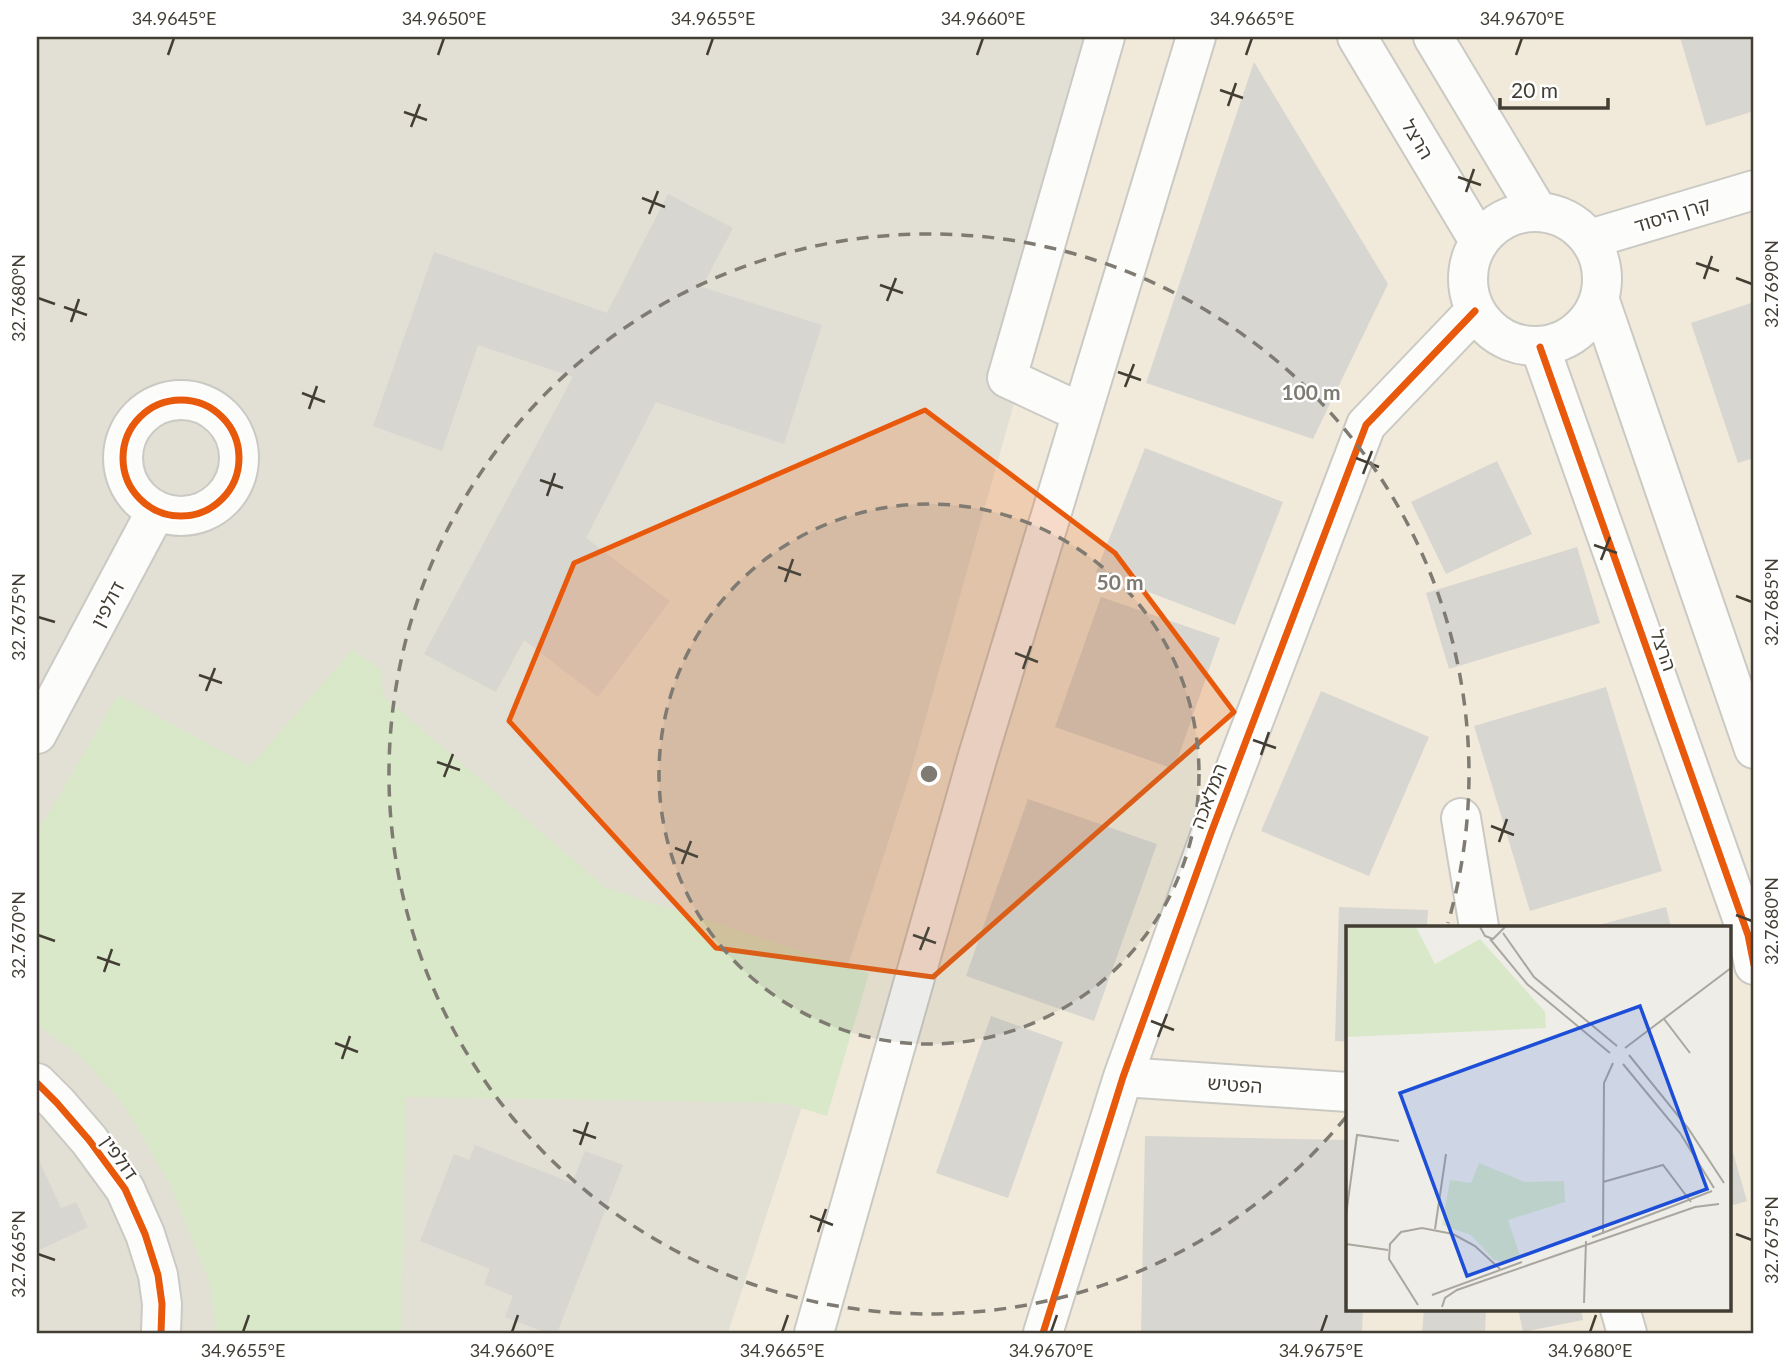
<svg xmlns="http://www.w3.org/2000/svg" width="1791" height="1370" font-family="Lato,'Noto Sans Hebrew',sans-serif">
  <style>
    .residential { fill: #e2dfd4; fill-rule: evenodd }
    .commercial { fill: #f1eada; fill-rule: evenodd }
    .green { fill: #d9e8c8 }
    .building { fill: #d7d6d0 }
    .lines { fill: none; stroke-linecap: round; stroke-linejoin: round }
    .minor-casing { stroke: #cac9c3; stroke-width: 42 }
    .minor { stroke: #fcfcfb; stroke-width: 38 }
    .cycleway-casing { stroke: #fff; stroke-width: 11 }
    .cycleway { stroke: #e8590c; stroke-width: 7 }
    .marked { fill: #e8590c; fill-opacity: 0.2; stroke: #e8590c; stroke-width: 5; stroke-linejoin: round }
    .ticks { fill: none; stroke: #433e34; stroke-width: 2.5 }
    .ring { fill: none; stroke: #7f7b73; stroke-width: 3.5; stroke-dasharray: 12 9 }
    .labels { text-anchor: middle; dominant-baseline: central; stroke-width: 5; stroke-linejoin: round; paint-order: stroke }
    .street-label { font-size: 19px; fill: #433e34; stroke: #fff }
    .inset-road { fill: none; stroke: #aaa79f; stroke-width: 2 }
    .view { fill: #1d4ed8; fill-opacity: 0.15; stroke: #1d4ed8; stroke-width: 3.5 }
    .inset-edge { fill: none; stroke: #433e34; stroke-width: 3.5 }
    .centre { fill: #7f7b73; stroke: #fff; stroke-width: 3.5 }
    .ring-label { font-size: 21px; text-anchor: middle; font-weight: bold; fill: #7f7b73; stroke: #fff; stroke-width: 5; stroke-linejoin: round; paint-order: stroke }
    .neatline { fill: none; stroke: #433e34; stroke-width: 2.5 }
    .ticks-label { font-size: 18px; text-anchor: middle; fill: #433e34 }
  </style>
  <rect width="100%" height="100%" fill="#eeede7"/>
  <path class="residential" d="M 37,37 L 1754,37 L 1754,1333 L 37,1333 ZM 1348,927 L 1730,927 L 1730,1309 L 1348,1309 Z"/>
  <path class="commercial" d="M 1110,37 L 1754,37 L 1754,1333 L 728,1333 L 908,781 L 1018,389 ZM 1348,927 L 1730,927 L 1730,1309 L 1348,1309 Z"/>
  <path class="green" d="M 352,650 L 381,670 L 383,696 L 606,888 L 869,973 L 827,1116 L 784,1103 L 406,1097 L 401,1333 L 220,1333 L 216,1329 L 210,1284 L 169,1182 L 123,1104 L 78,1054 L 37,1025 L 37,833 L 118,695 L 250,766 Z"/>
  <path class="building" d="M 1680,37 L 1754,37 L 1754,111 L 1706,126 Z
    M 1254,62 L 1388,284 L 1313,439 L 1146,383 Z
    M 668,194 L 733,228 L 702,287 L 822,325 L 784,444 L 656,402 L 586,538 L 670,601 L 598,697 L 524,640 L 496,692 L 424,654 L 573,377 L 478,345 L 442,451 L 373,426 L 434,252 L 607,313 Z
    M 1754,302 L 1754,458 L 1738,463 L 1691,323 Z
    M 1145,448 L 1283,502 L 1235,625 L 1096,572 Z
    M 1497,461 L 1532,534 L 1446,574 L 1411,502 Z
    M 1577,547 L 1600,623 L 1449,669 L 1426,593 Z
    M 1101,597 L 1220,638 L 1174,769 L 1055,727 Z
    M 1606,687 L 1662,871 L 1530,911 L 1474,726 Z
    M 1321,691 L 1429,737 L 1369,876 L 1261,831 Z
    M 1028,799 L 1157,844 L 1094,1021 L 966,976 Z
    M 1339,907 L 1428,910 L 1427,927 L 1348,927 L 1348,1042 L 1335,1041 Z
    M 1666,907 L 1671,927 L 1595,927 L 1595,926 Z
    M 991,1016 L 1063,1042 L 1008,1198 L 936,1173 Z
    M 1145,1136 L 1348,1140 L 1348,1309 L 1363,1309 L 1362,1333 L 1141,1333 Z
    M 1730,1142 L 1747,1201 L 1730,1206 Z
    M 475,1145 L 572,1183 L 585,1151 L 623,1165 L 557,1333 L 547,1333 L 505,1317 L 513,1296 L 484,1284 L 490,1269 L 420,1241 L 454,1154 L 469,1160 Z
    M 37,1156 L 61,1208 L 76,1202 L 88,1227 L 37,1251 Z
    M 1424,1309 L 1486,1309 L 1485,1333 L 1422,1333 Z
    M 1518,1309 L 1581,1309 L 1583,1320 L 1523,1332 Z"/>
  <g class="lines">
    <g class="minor-casing">
      <path id="minor" d="M 1357,37 L 1479,241
        M 1433,37 L 1538,212
        M1468 279a67 67 0 1 1 134 0a67 67 0 1 1-134 0Z
        M 1590,239 L 1754,190
        M 1600,301 L 1754,749
        M 1540,347 L 1748,935 L 1754,965
        M123 458a58 58 0 1 1 116 0a58 58 0 1 1-116 0Z
        M 1082,413 L 1007,378 L 1105,37
        M 37,734 L 156,511
        M 1461,818 L 1479,927
        M 1123,1077 L 1348,1092
        M 37,1083 L 57,1103 L 89,1140 L 125,1189 L 145,1234 L 158,1275 L 162,1304 L 161,1333
        M 1620,1309 L 1627,1333
        M 814,1333 L 977,759 L 1196,37
        M 1043,1333 L 1123,1077 L 1211,833 L 1366,425 L 1475,311"/>
    </g>
    <use href="#minor" class="minor"/>
    <g class="cycleway-casing">
      <path id="cycleway" d="M 1540,347 L 1748,935 L 1754,965
        M123 458a58 58 0 1 1 116 0a58 58 0 1 1-116 0Z
        M 37,1083 L 57,1103 L 89,1140 L 125,1189 L 145,1234 L 158,1275 L 162,1304 L 161,1333
        M 1043,1333 L 1123,1077 L 1211,833 L 1366,425 L 1475,311"/>
    </g>
    <use href="#cycleway" class="cycleway"/>
  </g>
  <path class="marked" d="M 925,410 L 1115,553 L 1234,712 L 933,977 L 716,948 L 509,721 L 574,563 Z"/>
  <path class="ticks" d="M 168,55 L 174,38M 438,55 L 444,38M 707,55 L 713,38M 977,55 L 983,38M 1246,55 L 1252,38M 1516,55 L 1522,38M 1220,90 L 1243,98M 1228,106 L 1236,83M 404,112 L 427,120M 411,127 L 420,104M 1458,177 L 1481,185M 1466,192 L 1474,169M 642,198 L 665,207M 649,214 L 658,191M 1696,263 L 1719,271M 1736,278 L 1752,284M 1704,279 L 1712,256M 880,285 L 903,293M 38,298 L 55,304M 887,301 L 896,278M 64,307 L 87,315M 71,322 L 79,299M 1118,372 L 1141,380M 1125,387 L 1134,364M 302,393 L 325,402M 309,409 L 317,386M 1356,458 L 1379,467M 1363,474 L 1372,451M 540,480 L 563,488M 547,496 L 555,473M 1594,545 L 1617,553M 1601,560 L 1610,537M 778,567 L 801,575M 785,582 L 793,559M 1736,596 L 1752,602M 38,617 L 55,622M 1015,653 L 1038,662M 1023,669 L 1031,646M 199,675 L 222,683M 206,691 L 215,668M 1253,740 L 1276,748M 1261,755 L 1269,732M 437,762 L 460,770M 444,777 L 453,754M 1491,826 L 1514,835M 1499,842 L 1507,819M 675,848 L 698,857M 682,864 L 691,841M 1736,915 L 1752,921M 38,935 L 55,941M 913,935 L 936,943M 920,950 L 929,927M 97,957 L 120,965M 104,972 L 112,949M 1151,1021 L 1174,1030M 1158,1037 L 1167,1014M 335,1043 L 358,1052M 342,1059 L 350,1036M 573,1130 L 596,1138M 580,1145 L 588,1122M 810,1216 L 833,1225M 818,1232 L 826,1209M 1736,1234 L 1752,1240M 38,1254 L 55,1260M 243,1332 L 249,1315M 512,1332 L 518,1315M 782,1332 L 788,1315M 1051,1332 L 1057,1315M 1321,1332 L 1327,1315M 1590,1332 L 1596,1315"/>
  <circle cx="929" cy="774" r="270" fill="#7f7b73" fill-opacity=".12"/>
  <g class="ring">
    <circle cx="929" cy="774" r="270"/>
    <path d="M1346 1117A540 540 0 1 1 1448 923"/>
  </g>
  <g class="labels">
    <g class="street-label">
      <text transform="translate(1418 139) rotate(59)">הרצל</text>
      <text transform="translate(1672 214) rotate(-17)">קרן היסוד</text>
      <text transform="translate(107 604) rotate(-62)">דולפין</text>
      <text transform="translate(1664 650) rotate(71)">הרצל</text>
      <text transform="translate(1208 796) rotate(-69)">המלאכה</text>
      <text transform="translate(1235 1084) rotate(4)">הפטיש</text>
      <text transform="translate(120 1157) rotate(55)">דולפין</text>
    </g>
  </g>
  <g transform="translate(1346 926)">
    <rect width="385" height="385" fill="#eeede7"/>
    <path d="M 0,1 L 70,1 L 89,38 L 134,13 L 199,86 L 200,102 L 0,111 ZM 133,237 L 179,256 L 218,255 L 219,276 L 162,294 L 174,330 L 158,336 L 148,334 L 125,309 L 96,299 L 104,254 L 125,257 Z" fill="#d9e8c8"/>
    <path class="inset-road" d="M 134,1 L 139,10 L 147,13 L 159,1M 157,7 L 188,51 L 271,120M 144,13 L 181,58 L 264,127M 318,93 L 344,127M 279,122 L 385,42M 283,129 L 342,202 L 378,257M 277,138 L 334,207 L 368,262M 257,256 L 317,239 L 345,276M 0,289 L 11,209 L 53,215M 89,303 L 100,228M 257,308 L 258,157 L 267,137M 246,311 L 366,265M 0,318 L 42,324M 86,369 L 176,336M 238,377 L 240,315M 72,379 L 43,333 L 44,318 L 55,306 L 76,302 L 107,308 L 129,320 L 154,343M 96,381 L 99,372 L 111,364 L 349,281 L 373,278"/>
    <path class="view" d="M 294,80 L 361,263 L 121,350 L 54,167 Z"/>
    <rect width="385" height="385" class="inset-edge"/>
  </g>
  <circle cx="929" cy="774" r="10" class="centre"/>
  <g class="ring-label">
    <text x="1311" y="400">100 m</text>
    <text x="1120" y="590">50 m</text>
  </g>
  <rect width="1791" height="1370" fill="none" stroke="#ffffff" stroke-width="77"/>
  <path d="M1500 98v10h108v-10" fill="none" stroke="#433e34" stroke-width="3.5"/>
  <text x="1511" y="98" font-size="21" fill="#433e34" stroke="#ffffff" stroke-width="5" paint-order="stroke">20 m</text>
  <rect x="38" y="38" width="1714" height="1294" class="neatline"/>
  <g class="ticks-label">
    <text x="174" y="25">34.9645°E</text>
    <text x="444" y="25">34.9650°E</text>
    <text x="713" y="25">34.9655°E</text>
    <text x="983" y="25">34.9660°E</text>
    <text x="1252" y="25">34.9665°E</text>
    <text x="1522" y="25">34.9670°E</text>
    <text transform="translate(1772 284) rotate(-90)" y="6">32.7690°N</text>
    <text transform="translate(19 298) rotate(-90)" y="6">32.7680°N</text>
    <text transform="translate(1772 602) rotate(-90)" y="6">32.7685°N</text>
    <text transform="translate(19 617) rotate(-90)" y="6">32.7675°N</text>
    <text transform="translate(1772 921) rotate(-90)" y="6">32.7680°N</text>
    <text transform="translate(19 935) rotate(-90)" y="6">32.7670°N</text>
    <text transform="translate(1772 1240) rotate(-90)" y="6">32.7675°N</text>
    <text transform="translate(19 1254) rotate(-90)" y="6">32.7665°N</text>
    <text x="243" y="1357">34.9655°E</text>
    <text x="512" y="1357">34.9660°E</text>
    <text x="782" y="1357">34.9665°E</text>
    <text x="1051" y="1357">34.9670°E</text>
    <text x="1321" y="1357">34.9675°E</text>
    <text x="1590" y="1357">34.9680°E</text>
  </g>
</svg>
